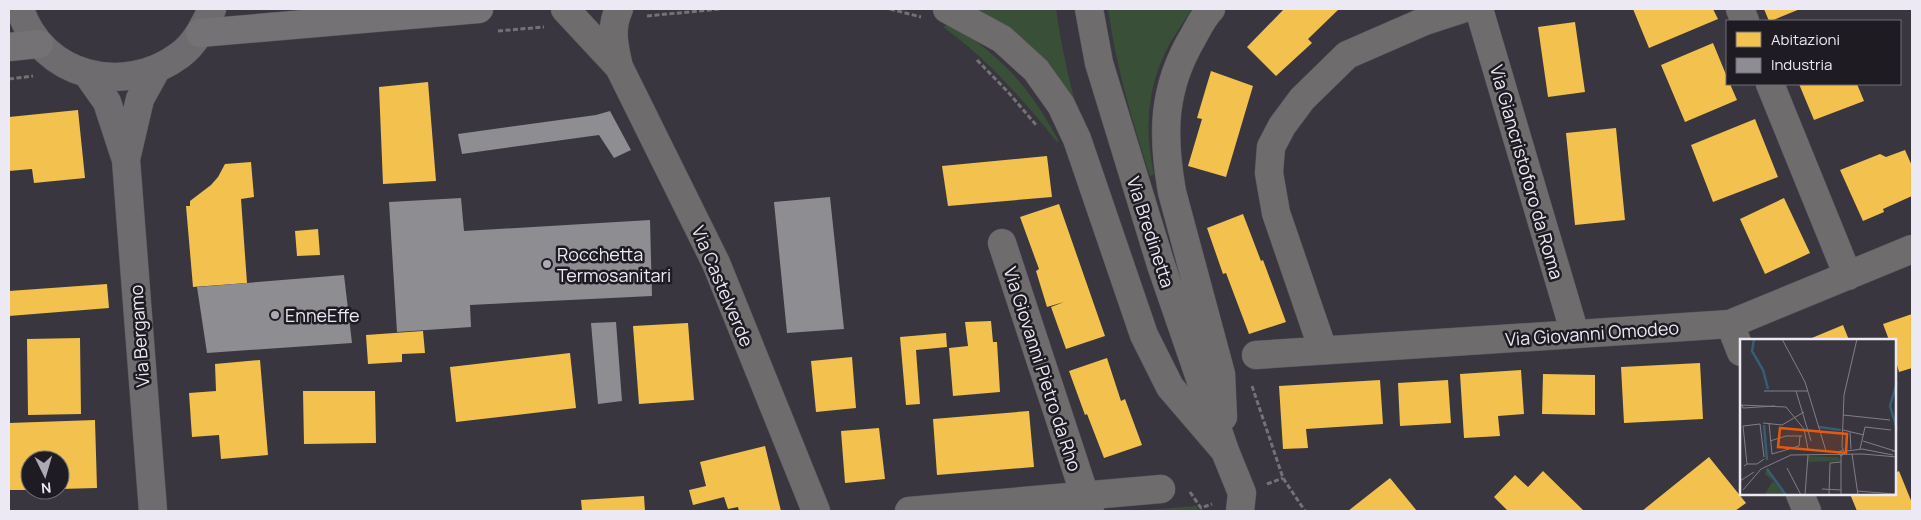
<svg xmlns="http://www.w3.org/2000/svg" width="1921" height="520" font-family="Manrope,sans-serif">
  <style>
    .green { fill: #394f38 }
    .homes { fill: #f2c14e }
    .industry { fill: #8d8d92 }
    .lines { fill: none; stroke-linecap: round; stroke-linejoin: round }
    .minor-casing { stroke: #57535b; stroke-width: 29 }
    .major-casing { stroke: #57535b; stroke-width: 29 }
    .highway-casing { stroke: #57535b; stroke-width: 29 }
    .path { stroke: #747275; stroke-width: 3; stroke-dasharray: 5 2.5; stroke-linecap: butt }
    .minor { stroke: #6e6c6d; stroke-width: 28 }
    .major { stroke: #6f6c6f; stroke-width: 28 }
    .highway { stroke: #757275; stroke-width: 28 }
    .poi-dot { fill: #aeaab5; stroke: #1e1b23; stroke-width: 2 }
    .labels { text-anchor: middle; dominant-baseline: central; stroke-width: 5; stroke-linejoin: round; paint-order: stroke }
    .street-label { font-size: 18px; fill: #ede9f4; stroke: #1e1b23 }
    .poi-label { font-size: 18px; fill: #ede9f4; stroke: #1e1b23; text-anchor: start }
    .inset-river { fill: none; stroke: #355d75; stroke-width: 2.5 }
    .inset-road { fill: none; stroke: #817e87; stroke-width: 1 }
    .view { fill: #e8590c; fill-opacity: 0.15; stroke: #e8590c; stroke-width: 2.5 }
    .inset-edge { fill: none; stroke: #ede9f4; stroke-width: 2.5 }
  </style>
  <rect width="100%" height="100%" fill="#39363f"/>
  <path class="green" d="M 967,9 L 1056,9 C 1062,51 1071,91 1084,132 Z
    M 1108,9 L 1192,9 C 1184,21 1176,33 1169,45 C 1147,86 1144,130 1154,174 L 1150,176 C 1132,121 1116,66 1108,9 Z
    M 948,24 C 975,38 1004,62 1023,86 C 1037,103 1048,122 1059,141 L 1057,142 C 1024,100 986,58 943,27 Z
    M 1196,506 L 1200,511 L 1133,511 Z"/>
  <path class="homes" d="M 1284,9 L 1338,10 L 1308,39 L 1312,43 L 1276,76 L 1247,47 Z
    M 1633,9 L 1713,9 L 1718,19 L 1649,48 Z
    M 1764,9 L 1800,9 L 1771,21 L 1769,21 Z
    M 1575,22 L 1585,92 L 1548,97 L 1538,27 Z
    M 1713,43 L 1727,77 L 1727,84 L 1730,84 L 1737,100 L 1685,122 L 1661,65 Z
    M 1211,71 L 1253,86 L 1226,177 L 1188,166 L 1202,119 L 1197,118 Z
    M 428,82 L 436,181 L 383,184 L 379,87 Z
    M 1799,84 L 1857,84 L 1864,101 L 1814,120 Z
    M 78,110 L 85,178 L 34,183 L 32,169 L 9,171 L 9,117 Z
    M 1755,119 L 1778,177 L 1713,202 L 1691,145 Z
    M 1616,128 L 1625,220 L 1575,225 L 1566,133 Z
    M 1905,150 L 1912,166 L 1912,196 L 1883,209 L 1884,212 L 1863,221 L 1840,170 L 1880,154 L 1886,157 Z
    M 1047,156 L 1052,197 L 948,206 L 942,166 Z
    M 251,162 L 254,197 L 241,199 L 247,283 L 193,287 L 186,206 L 190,206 L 190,201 L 211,185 L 218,177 L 225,164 Z
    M 1784,198 L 1810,253 L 1765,274 L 1740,219 Z
    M 1059,204 L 1105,336 L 1066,349 L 1051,307 L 1064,302 L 1047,307 L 1036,271 L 1039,269 L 1020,217 Z
    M 1243,214 L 1261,261 L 1263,260 L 1286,322 L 1249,334 L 1226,273 L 1223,274 L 1207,228 Z
    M 318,229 L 320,255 L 297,256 L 295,231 Z
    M 107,284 L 109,308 L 9,316 L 9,291 Z
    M 1912,314 L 1912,368 L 1899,372 L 1895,358 L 1895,340 L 1889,340 L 1883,324 Z
    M 991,321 L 993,342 L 997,342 L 1000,392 L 953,396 L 949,348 L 968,346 L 965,322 Z
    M 688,323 L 694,400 L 639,404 L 633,326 Z
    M 1843,325 L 1849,340 L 1807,340 Z
    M 423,331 L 425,353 L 402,354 L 402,362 L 368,364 L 366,335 Z
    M 946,333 L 947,347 L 916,350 L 920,404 L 906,405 L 900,337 Z
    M 80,338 L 81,414 L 28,415 L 27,339 Z
    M 570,353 L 576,408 L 456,422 L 450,367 Z
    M 852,357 L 856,408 L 816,412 L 811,361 Z
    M 1107,358 L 1121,401 L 1125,399 L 1142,445 L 1104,458 L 1087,414 L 1085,415 L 1069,371 Z
    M 260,360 L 268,455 L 221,459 L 219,435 L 192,437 L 189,393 L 216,391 L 215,364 Z
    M 1700,363 L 1703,419 L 1624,423 L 1621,367 Z
    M 1521,370 L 1524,414 L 1498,416 L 1500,436 L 1464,438 L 1460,374 Z
    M 1543,374 L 1595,375 L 1595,415 L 1542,414 Z
    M 1380,380 L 1383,424 L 1306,429 L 1308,448 L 1283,449 L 1279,386 Z
    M 1448,380 L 1451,423 L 1400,426 L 1398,383 Z
    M 303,391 L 375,391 L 376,443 L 304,444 Z
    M 1029,411 L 1034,467 L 937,475 L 933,419 Z
    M 95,420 L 97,488 L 60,489 L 60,460 L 30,460 L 30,490 L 9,490 L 9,423 Z
    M 879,428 L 885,479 L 845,483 L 841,431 Z
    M 765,446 L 781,511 L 739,511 L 738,507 L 728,509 L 724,497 L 693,505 L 689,490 L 706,486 L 700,462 Z
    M 1709,457 L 1746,503 L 1735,511 L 1642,511 Z
    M 1543,471 L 1583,510 L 1581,511 L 1508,511 L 1494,497 L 1515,475 L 1528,487 Z
    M 1899,471 L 1912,503 L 1912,511 L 1857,511 L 1850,494 L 1895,494 L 1895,473 Z
    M 1390,478 L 1417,511 L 1348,511 Z
    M 644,496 L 645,511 L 582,511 L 581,500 Z"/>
  <path class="industry" d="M 610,111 L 631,150 L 614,158 L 599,135 L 462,154 L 458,134 L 596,115 Z
    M 830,197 L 844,329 L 787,333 L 774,202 Z
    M 461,198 L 464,231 L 650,220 L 652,296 L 470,305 L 471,327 L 397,332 L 389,202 Z
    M 344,275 L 352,343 L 207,353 L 197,287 Z
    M 616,322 L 622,401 L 598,404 L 591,323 Z"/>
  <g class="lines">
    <g class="minor-casing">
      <path id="minor" d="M 565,9 L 619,67
        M 619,9 C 610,28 614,46 619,67 L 716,263 L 816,511
        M 947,9 L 1002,39 L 1036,70 L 1061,105 L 1077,139 L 1144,335 L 1170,387 L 1225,451
        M 1089,9 L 1099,63 L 1161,265 L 1225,451 L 1242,493 L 1240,511
        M 1211,9 C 1203,17 1198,28 1193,37 C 1162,89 1162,135 1172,192 L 1221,374 L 1223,417
        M 1479,9 L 1575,334
        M 1740,9 L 1745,21
        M 1770,84 L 1848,276
        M 1002,243 L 1090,511
        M 1730,324 L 1741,352
        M 1323,350 L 1276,213 L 1269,173 L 1271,147 L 1282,126 L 1302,99 L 1347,55 L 1425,21 L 1462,9
        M 1256,355 L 1730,324 L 1912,249
        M 1800,494 L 1807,511
        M 909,511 L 1161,489"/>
    </g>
    <g class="major-casing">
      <path id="major" d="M 20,9 C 42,77 124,97 180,55 C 195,44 204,26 212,9
        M 88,75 L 107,102 L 126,160 L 153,511
        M 126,159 L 140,99 L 156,70"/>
    </g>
    <g class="highway-casing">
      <path id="highway" d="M 200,33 L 479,9
        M 9,47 L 39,44"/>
    </g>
    <path class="path" d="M 890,9 L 921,17
      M 647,16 L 720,9
      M 498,31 L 544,27
      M 977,60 L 1008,92 L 1037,126
      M 9,79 L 33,76
      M 1252,386 L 1283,478 L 1305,511
      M 1267,484 L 1283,478
      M 1190,492 L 1201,508 L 1212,504"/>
    <use href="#minor" class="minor"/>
    <use href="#major" class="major"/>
    <use href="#highway" class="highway"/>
  </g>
  <g class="poi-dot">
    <circle cx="547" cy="264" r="5"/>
    <circle cx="275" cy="315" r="5"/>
  </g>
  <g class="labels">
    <g class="street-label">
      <text transform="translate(1527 172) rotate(74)">Via Giancristoforo da Roma</text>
      <text transform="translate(1151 232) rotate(72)">Via Bredinetta</text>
      <text transform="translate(723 286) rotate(67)">Via Castelverde</text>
      <text transform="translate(1592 333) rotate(-4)">Via Giovanni Omodeo</text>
      <text transform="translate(139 336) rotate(-94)">Via Bergamo</text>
      <text transform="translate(1043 369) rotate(72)">Via Giovanni Pietro da Rho</text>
    </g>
    <g class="poi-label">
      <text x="557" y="254">Rocchetta<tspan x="557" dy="21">Termosanitari</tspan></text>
      <text x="285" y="315">EnneEffe</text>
    </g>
  </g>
  <g transform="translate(1740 339)">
    <rect width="156" height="156" fill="#39363f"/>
    <path d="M 68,117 L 98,118 L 101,122 L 68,123 ZM 27,128 L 33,142 L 46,156 L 24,156 L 33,142 L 25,135 Z" fill="#394f38"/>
    <path class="inset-river" d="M 14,0 L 12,12 L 23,31 L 28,50M 157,43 L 150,67 L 157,90M 24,86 L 27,121M 79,88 L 101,91M 27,130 L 46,156"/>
    <path class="inset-road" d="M 42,0 L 65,43 L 86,112M 24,52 L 68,52M 56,52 L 71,102M 0,66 L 46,68 L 64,90 L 68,110M 2,66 L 3,69 L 35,67M 103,76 L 150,81M 23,84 L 42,86 L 64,73M 29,84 L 32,115 L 59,107 L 60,97M 103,91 L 124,96M 110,93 L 111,110M 30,102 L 46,97 L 62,97M 123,102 L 155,112 L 152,112M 120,110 L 125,88 L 151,91M 103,111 L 98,113 L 101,117 L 105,114 L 102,108 L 104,56 L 117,0M 107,112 L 122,110 L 153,116M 112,115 L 118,156M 101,117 L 101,156M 7,125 L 17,125 L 24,120M 4,127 L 7,125 L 3,87 L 20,85 L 24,118M 47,129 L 61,156M 0,142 L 14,133M 82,150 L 101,151M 3,151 L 21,130 L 51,116 L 123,115 L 157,118M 117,152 L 154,155 L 157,152M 65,156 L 68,116M 89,156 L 90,124 L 101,123"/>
    <path class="view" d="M 40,89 L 107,95 L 106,114 L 38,108 Z"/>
    <rect width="156" height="156" class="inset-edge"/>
  </g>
  <rect width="1921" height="520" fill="none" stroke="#ede9f4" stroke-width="20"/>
  <rect x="1726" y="20" width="175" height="65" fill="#1e1b23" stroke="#716d77"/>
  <rect x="1736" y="32" width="25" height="15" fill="#f2c14e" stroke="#716d77"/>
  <text x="1771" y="45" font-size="15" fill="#ede9f4">Abitazioni</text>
  <rect x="1736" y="58" width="25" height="15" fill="#8d8d92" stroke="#716d77"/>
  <text x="1771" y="70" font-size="15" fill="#ede9f4">Industria</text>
  <g transform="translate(45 475) rotate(175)"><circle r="24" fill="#1e1b23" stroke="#716d77"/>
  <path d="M0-4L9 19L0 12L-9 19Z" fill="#aeaab5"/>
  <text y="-8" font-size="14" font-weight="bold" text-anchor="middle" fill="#ede9f4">N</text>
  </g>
</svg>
